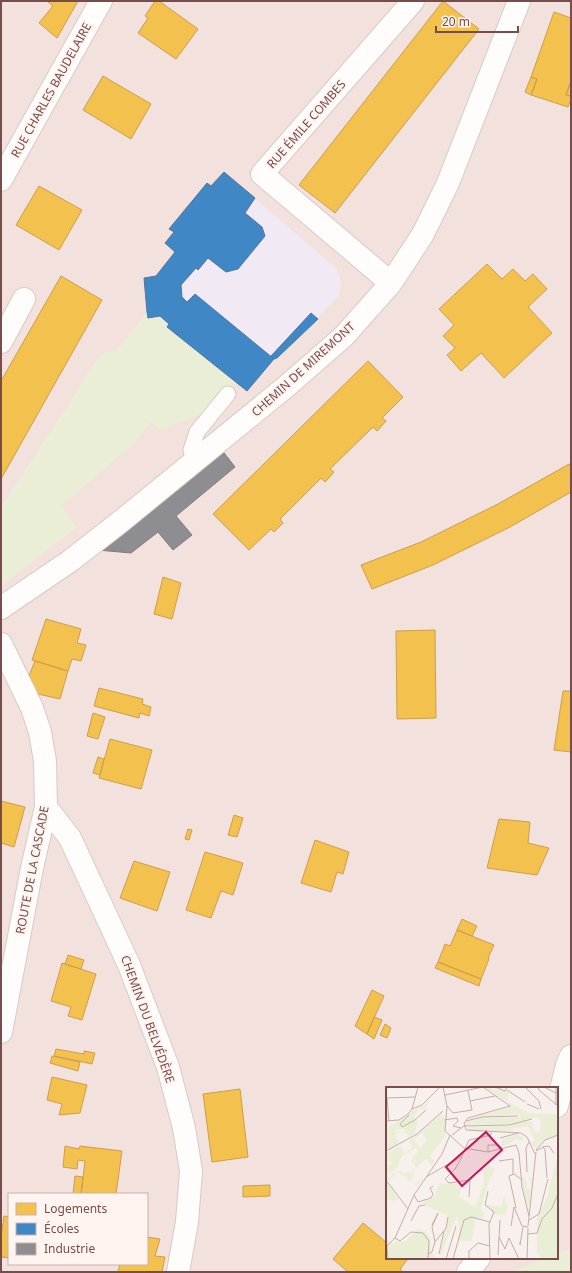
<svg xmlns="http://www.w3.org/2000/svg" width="572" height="1273" font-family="'Noto Sans',sans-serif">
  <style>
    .residential { fill: #f2e1dc; fill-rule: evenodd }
    .education { fill: #f1e9f4 }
    .green { fill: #ebeed7 }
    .homes { fill: #f2c14e; stroke: #cd9e4d }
    .schools { fill: #3f88c5; stroke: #5076a0 }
    .industry { fill: #8d8d92; stroke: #877a7c }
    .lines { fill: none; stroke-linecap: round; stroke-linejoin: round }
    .lane-casing { stroke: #d7cbc9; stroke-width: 17 }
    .street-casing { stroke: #d7cbc9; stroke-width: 24 }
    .lane { stroke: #fefdfc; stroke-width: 15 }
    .street { stroke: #fefdfc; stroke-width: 22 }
    .labels { text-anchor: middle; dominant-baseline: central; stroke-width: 4; stroke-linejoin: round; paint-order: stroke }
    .street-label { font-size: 12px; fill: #784c4a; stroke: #fff4ef }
    .inset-road { fill: none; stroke: #c5aeac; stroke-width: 1 }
    .view { fill: #c2185b; fill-opacity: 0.15; stroke: #c2185b; stroke-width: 2 }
    .inset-edge { fill: none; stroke: #784c4a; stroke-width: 2 }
  </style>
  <rect width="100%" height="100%" fill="#f8f0ed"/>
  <path class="residential" d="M 1,1 L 571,1 L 571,1249 L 557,1254 L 557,1088 L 387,1088 L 387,1258 L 547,1258 L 512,1272 L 1,1272 ZM 9,1194 L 147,1194 L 147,1264 L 9,1264 Z"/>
  <path class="education" d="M 224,172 L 337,269 L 341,282 L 339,296 L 277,358 L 247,391 L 167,327 L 148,318 L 147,312 L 144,278 L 156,276 L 175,252 L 165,243 L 174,232 L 174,223 L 207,183 L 211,186 Z"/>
  <path class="green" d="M 147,312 L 160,316 L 169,324 L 168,327 L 235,382 L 221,398 L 198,415 L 160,430 L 151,422 L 134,443 L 61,506 L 77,527 L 1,586 L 1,506 L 8,497 L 38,450 L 74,396 L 94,363 L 104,353 L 117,350 Z
    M 571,1249 L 571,1272 L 512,1272 L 547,1258 L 557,1258 L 557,1254 Z"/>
  <path class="homes" d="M 47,1 L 78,1 L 57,38 L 39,23 L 53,6 Z
    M 155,1 L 159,1 L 198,29 L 176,59 L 138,33 L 148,18 L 145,16 Z
    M 443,1 L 479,29 L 335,213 L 299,185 Z
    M 554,12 L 571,18 L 571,81 L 566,95 L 571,96 L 571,99 L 568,107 L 531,95 L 537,79 L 531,77 Z
    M 103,76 L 151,104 L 131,139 L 83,110 Z
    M 531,77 L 537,79 L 531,95 L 525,92 Z
    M 571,81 L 571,96 L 566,95 Z
    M 39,186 L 82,210 L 59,250 L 16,225 Z
    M 487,264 L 502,279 L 513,269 L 525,281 L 533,274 L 547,289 L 528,307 L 552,333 L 504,378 L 481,353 L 461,371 L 447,355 L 455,348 L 443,336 L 454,325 L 439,309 Z
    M 61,276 L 102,300 L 1,479 L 1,381 Z
    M 368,361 L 403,397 L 382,418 L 386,421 L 377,431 L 373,427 L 330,469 L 334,472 L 325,482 L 321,478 L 280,519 L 283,523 L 274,532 L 271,529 L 249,550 L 213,514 Z
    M 569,464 L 571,468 L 571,492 L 510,527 L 433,565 L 372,589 L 361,565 L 421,542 L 498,504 Z
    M 163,577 L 181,583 L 172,619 L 154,614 Z
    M 46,619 L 81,629 L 77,643 L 86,645 L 81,661 L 72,659 L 68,671 L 32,660 Z
    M 435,630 L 436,718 L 397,719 L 396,631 Z
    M 35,661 L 68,671 L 60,699 L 38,694 L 28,678 Z
    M 99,688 L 143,699 L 142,704 L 151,707 L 149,716 L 140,713 L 139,718 L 94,706 Z
    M 563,691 L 571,691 L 571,752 L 554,750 Z
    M 93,713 L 105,717 L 98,739 L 87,736 Z
    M 110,739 L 152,750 L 141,789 L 99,778 Z
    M 98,757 L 104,759 L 100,775 L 93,773 Z
    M 1,801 L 25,807 L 14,847 L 1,843 Z
    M 234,815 L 243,818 L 237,837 L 228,835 Z
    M 499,819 L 530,822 L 528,843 L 549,848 L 537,875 L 487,868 Z
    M 188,829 L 192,830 L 189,840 L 185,839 Z
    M 315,840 L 349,852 L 343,874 L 337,872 L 331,892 L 301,883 Z
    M 205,852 L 243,863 L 233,895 L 221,891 L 211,918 L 186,910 Z
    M 134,861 L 170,872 L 157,911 L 120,898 Z
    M 462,919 L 477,926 L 472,936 L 457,930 Z
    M 457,930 L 494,945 L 488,958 L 489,959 L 481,979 L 438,962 L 445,944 L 450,946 Z
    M 68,955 L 84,960 L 81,969 L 65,964 Z
    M 438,962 L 481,979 L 479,986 L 435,968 Z
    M 62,963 L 96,974 L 82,1020 L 68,1016 L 71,1007 L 51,1001 Z
    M 372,990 L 384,996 L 367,1034 L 355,1026 Z
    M 374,1017 L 382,1020 L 374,1039 L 367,1034 Z
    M 385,1024 L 391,1028 L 387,1038 L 380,1035 Z
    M 56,1049 L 84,1054 L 84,1051 L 95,1053 L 92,1064 L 54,1056 Z
    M 52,1056 L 80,1062 L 78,1071 L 50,1063 Z
    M 52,1077 L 87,1085 L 80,1113 L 59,1115 L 62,1104 L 47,1100 Z
    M 240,1089 L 248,1157 L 212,1162 L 203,1094 Z
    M 65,1146 L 79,1149 L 80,1146 L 122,1151 L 116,1194 L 81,1194 L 85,1161 L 78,1160 L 77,1169 L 63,1167 Z
    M 75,1176 L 83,1177 L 81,1194 L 73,1194 Z
    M 270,1185 L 270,1196 L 243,1197 L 243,1186 Z
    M 4,1216 L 9,1217 L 9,1258 L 1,1257 L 1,1237 Z
    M 363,1223 L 387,1243 L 387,1258 L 405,1258 L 407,1260 L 400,1269 L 403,1272 L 348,1272 L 333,1259 Z
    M 147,1237 L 160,1239 L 155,1256 L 165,1257 L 162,1272 L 118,1272 L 120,1264 L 147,1264 Z"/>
  <path class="schools" d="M 224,172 L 255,198 L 245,213 L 262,227 L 265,236 L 238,269 L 226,272 L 208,258 L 198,270 L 196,268 L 181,285 L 182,297 L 187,302 L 195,294 L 274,359 L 247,391 L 167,327 L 169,324 L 160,316 L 148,318 L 147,312 L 144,278 L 156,276 L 175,252 L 165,243 L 174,232 L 169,229 L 207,183 L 211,186 Z
    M 311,313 L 318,319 L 277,358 L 274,359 L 271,356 Z"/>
  <path class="industry" d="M 221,449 L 235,467 L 176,516 L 192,535 L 173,550 L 158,532 L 131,553 L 98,550 Z"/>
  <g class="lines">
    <g class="lane-casing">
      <path id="lane" d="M 194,462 L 191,450 L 197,432 L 228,394"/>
    </g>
    <g class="street-casing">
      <path id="street" d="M 1,180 L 101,1
        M 391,283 L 262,174 L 413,1
        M 1,342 L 24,299
        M 1,608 L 70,561 L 120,522 L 288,385 L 344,336 L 391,283 L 423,234 L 448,183 L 519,1
        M 1,644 L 32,708 L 40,732 L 45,761 L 46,807 L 32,868 L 1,1032
        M 46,807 L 70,838 L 129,965 L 168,1067 L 184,1128 L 191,1171 L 187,1222 L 178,1272
        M 557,1106 L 567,1065 L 571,1056
        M 468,1272 L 479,1258"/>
    </g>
    <use href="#lane" class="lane"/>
    <use href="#street" class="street"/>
  </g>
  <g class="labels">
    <g class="street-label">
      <text transform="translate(51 90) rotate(-61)">RUE CHARLES BAUDELAIRE</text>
      <text transform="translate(306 124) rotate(-49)">RUE ÉMILE COMBES</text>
      <text transform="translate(303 369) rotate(-42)">CHEMIN DE MIREMONT</text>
      <text transform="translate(32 870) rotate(-79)">ROUTE DE LA CASCADE</text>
      <text transform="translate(148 1019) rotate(70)">CHEMIN DU BELVÉDÈRE</text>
    </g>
  </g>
  <g transform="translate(386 1087)">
    <rect width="172" height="172" fill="#f8f0ed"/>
    <path d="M 98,0 L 122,5 L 122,15 L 143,26 L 170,27 L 172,25 L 172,48 L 159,52 L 150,61 L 145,56 L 149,53 L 142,40 L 128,41 L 125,45 L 82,44 L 82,40 L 123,39 L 137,34 L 146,35 L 148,45 L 154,45 L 155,34 L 150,30 L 124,37 L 79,38 L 80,35 L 95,31 L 135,30 L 132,27 L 96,30 L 81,33 L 124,20 L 122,15 ZM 46,7 L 39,23 L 33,22 L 28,30 L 32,35 L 28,47 L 20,52 L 23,47 L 12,50 L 20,47 L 18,42 L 9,43 L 10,45 L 17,44 L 9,47 L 14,57 L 3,62 L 0,57 L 0,41 L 21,29 L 28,23 L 38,19 ZM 58,28 L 60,48 L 44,69 L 49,75 L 45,78 L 40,72 L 30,81 L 28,78 L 30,71 L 26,77 L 25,74 L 32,64 L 30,61 L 16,69 L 11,81 L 0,89 L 1,80 L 6,76 L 0,72 L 0,66 L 14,59 L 19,66 L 27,60 L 23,54 L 53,29 ZM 36,46 L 41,53 L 34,61 L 28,52 ZM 132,47 L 138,52 L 137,54 L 130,53 L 115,60 L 116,52 ZM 172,69 L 172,172 L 154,172 L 154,167 L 151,167 L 151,131 L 160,113 ZM 102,77 L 109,82 L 102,96 L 95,122 L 99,126 L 96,132 L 91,131 L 89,135 L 86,154 L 72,154 L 73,136 L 71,129 L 53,172 L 62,129 L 35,116 L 47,111 L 53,97 L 73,96 L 77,98 L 73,109 L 89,120 L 98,96 L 97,83 ZM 29,82 L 25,95 L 29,96 L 37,91 L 31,99 L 12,85 L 3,94 L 0,92 L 11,84 L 19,84 L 16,85 L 18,88 L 20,84 L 23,86 ZM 135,90 L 146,91 L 145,100 L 143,91 L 140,91 L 141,101 L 145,102 L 144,117 L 140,116 ZM 2,96 L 12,112 L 8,115 L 3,112 L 0,115 L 0,101 L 4,103 L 0,99 ZM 118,108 L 122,120 L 119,128 L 108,127 L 99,117 L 115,120 ZM 32,142 L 39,144 L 44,150 L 45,164 L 50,172 L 0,172 L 0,151 L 8,157 L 9,154 L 18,155 Z" fill="#ebeed7" fill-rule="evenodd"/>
    <path class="inset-road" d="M 57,0 L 61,19 L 59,44 L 78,61 L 102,65 L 130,58 L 133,66 L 136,100 L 143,129M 97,0 L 124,19 L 82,31 L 78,36 L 80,43 L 135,46 L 141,50 L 149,67M 109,0 L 119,4 L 121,0M 139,0 L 153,14 L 155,22M 152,0 L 153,3 L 172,19M 170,0 L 170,18M 160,1 L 172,7M 121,3 L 139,15M 59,8 L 97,0M 84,14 L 109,9M 141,17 L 153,22M 61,19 L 67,26 L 86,23 L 82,4M 26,22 L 36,18 L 54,0M 23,28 L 14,37 L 16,40 L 29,33 L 40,23M 58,33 L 71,31 L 72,34 L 67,39 L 75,41M 0,34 L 13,33 L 22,27 L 26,22 L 32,0M 3,34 L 1,11 L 29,10M 80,34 L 96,30 L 132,29M 66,48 L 78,39 L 123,38 L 146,32M 114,51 L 132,46M 157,60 L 163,59 L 168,66M 150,63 L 159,53 L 172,48M 0,64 L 31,47 L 57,24 L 54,27M 150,64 L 157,60 L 159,63 L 161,91M 102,65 L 102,58 L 113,58 L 116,61M 76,70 L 69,82 L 59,92 L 63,96 L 84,93 L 83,110M 113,74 L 127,72 L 127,87M 141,85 L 140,61 L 143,55M 40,90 L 76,69 L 83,53 L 105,48 L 105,45M 0,93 L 22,122M 102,104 L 99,118 L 108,125 L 103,137M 28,108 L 32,115 L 45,111 L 47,107 L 44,101 L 47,99M 130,121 L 123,89 L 128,87 L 136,93M 143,133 L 153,127 L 162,92M 25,134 L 33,119 L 39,118M 103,137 L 104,172M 46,138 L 52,126 L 46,140 L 49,155M 125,139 L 128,120 L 136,139 L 142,140M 142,139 L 150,65M 142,147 L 151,146 L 156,132 L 166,121 L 172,107M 113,150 L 119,162 L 123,151 L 133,172M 9,151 L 28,108 L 56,67 L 64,48M 9,151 L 14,154 L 25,145 L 37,146 L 43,154 L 42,172M 134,155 L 134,158 L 137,140M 42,167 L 46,165 L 49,155 L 60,141 L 62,130M 53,167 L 58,144M 112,168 L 114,133M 2,172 L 1,159 L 9,151M 60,172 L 70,139M 67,172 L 78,133 L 85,130 L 104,135M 83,172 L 83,164 L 92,156 L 104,159M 141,172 L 142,141"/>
    <path class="view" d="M 100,45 L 116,63 L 76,99 L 60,80 Z"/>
    <rect width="172" height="172" class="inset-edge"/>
  </g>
  <rect width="572" height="1273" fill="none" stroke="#784c4a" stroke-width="4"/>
  <rect x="8" y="1193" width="140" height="72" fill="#fff4ef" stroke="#c9b1ad"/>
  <rect x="16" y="1203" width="20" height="12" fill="#f2c14e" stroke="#c9b1ad"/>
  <text x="44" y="1213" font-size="12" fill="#784c4a">Logements</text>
  <rect x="16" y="1223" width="20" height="12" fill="#3f88c5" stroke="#c9b1ad"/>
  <text x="44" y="1233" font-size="12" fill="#784c4a">Écoles</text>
  <rect x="16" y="1243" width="20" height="12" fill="#8d8d92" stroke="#c9b1ad"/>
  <text x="44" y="1253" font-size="12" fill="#784c4a">Industrie</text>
  <path d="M436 26v6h82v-6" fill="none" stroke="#784c4a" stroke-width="2"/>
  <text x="442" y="26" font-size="12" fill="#784c4a" stroke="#fff4ef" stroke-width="3" paint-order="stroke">20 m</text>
</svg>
